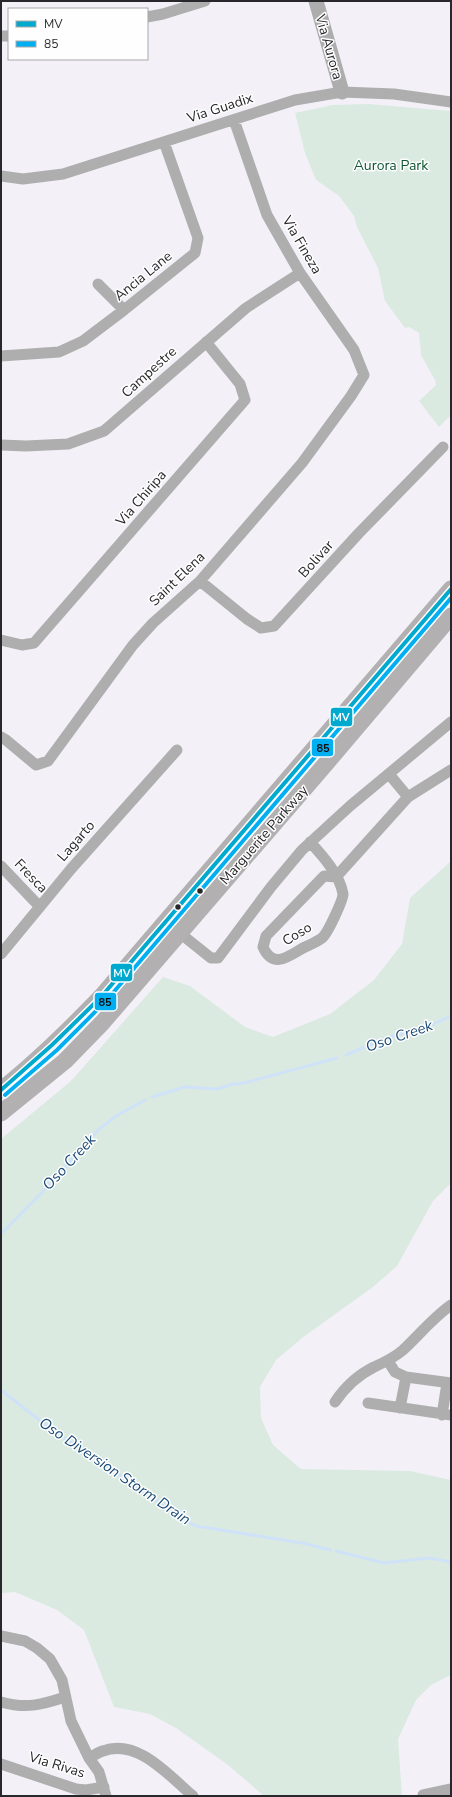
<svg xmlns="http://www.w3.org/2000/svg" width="452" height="1797" font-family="'Nunito Sans',sans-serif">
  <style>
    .green { fill: #daeae1 }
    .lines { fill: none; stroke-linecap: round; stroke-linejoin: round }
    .stream { stroke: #cfe2f8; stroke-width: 3 }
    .street { stroke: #aeaeae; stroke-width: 11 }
    .secondary { stroke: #aeadad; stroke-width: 15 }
    .primary { stroke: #b2b0b1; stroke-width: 17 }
    .bus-1-casing { stroke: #fefefe; stroke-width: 7 }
    .bus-2-casing { stroke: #fefefe; stroke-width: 7 }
    .bus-1 { stroke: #00a9ce; stroke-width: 4 }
    .bus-2 { stroke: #00aff2; stroke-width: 4 }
    .bus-dot { fill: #28272b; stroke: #fefefe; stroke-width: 1.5 }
    .labels { text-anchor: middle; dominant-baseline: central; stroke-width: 3; stroke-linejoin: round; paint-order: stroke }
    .street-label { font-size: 14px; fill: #28272b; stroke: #fefefe }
    .park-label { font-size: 14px; fill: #0f5732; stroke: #fefefe }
    .water-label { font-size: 15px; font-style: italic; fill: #194a77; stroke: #fefefe }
    .line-badge { stroke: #fefefe; stroke-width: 1.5 }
    .badge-label { font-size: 11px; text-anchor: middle; font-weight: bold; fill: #fff }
    .pale-badge-label { font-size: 11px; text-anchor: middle; font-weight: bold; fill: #111 }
  </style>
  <rect width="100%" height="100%" fill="#f3f1f7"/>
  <path class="green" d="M 369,104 L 451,111 L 451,415 L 439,427 L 419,401 L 436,385 L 435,380 L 421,355 L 419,333 L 409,327 L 405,328 L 385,301 L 378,268 L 357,227 L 354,216 L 339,196 L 316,180 L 305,153 L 295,113 L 333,105 Z
    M 451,861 L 451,1183 L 433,1201 L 397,1266 L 373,1287 L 302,1338 L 276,1360 L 260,1387 L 261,1418 L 273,1445 L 301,1469 L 410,1471 L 451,1480 L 451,1675 L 431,1685 L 416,1700 L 398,1739 L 402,1796 L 264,1796 L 228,1765 L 176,1728 L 150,1714 L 114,1707 L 84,1630 L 57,1610 L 15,1592 L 1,1593 L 1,1139 L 71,1081 L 163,977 L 190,986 L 245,1027 L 273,1037 L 330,1014 L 374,980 L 402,944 L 410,898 Z"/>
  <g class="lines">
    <path class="stream" d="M 346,1055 L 381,1040 L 431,1025 L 451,1016
      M 152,1097 L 185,1087 L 217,1089 L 233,1084 L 240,1084 L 337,1058
      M 1,1234 L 53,1181 L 98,1130 L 116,1116 L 145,1100
      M 1,1390 L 48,1427 L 87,1454 L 95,1457 L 179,1517 L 196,1526 L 302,1543 L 331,1550
      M 336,1551 L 384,1563 L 429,1558 L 451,1562"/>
    <path class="street" d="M 147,17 L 163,14 L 205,1
      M 1,36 L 9,36
      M 1,176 L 23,179 L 63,174 L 295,100 L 342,92 L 394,94 L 451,102
      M 98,284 L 124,310
      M 1,356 L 59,352 L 83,341 L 124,310 L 195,253 L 198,238 L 164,142
      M 1,445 L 26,446 L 68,444 L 104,431 L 246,308 L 300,273
      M 200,581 L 247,619 L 261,628 L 274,626 L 359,533 L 443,447
      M 1,640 L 22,645 L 34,643 L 245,400 L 240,384 L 206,342
      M 1,737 L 6,740 L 36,765 L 48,761 L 133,645 L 153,623 L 200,581 L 302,463 L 351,396 L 364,375 L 354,350 L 300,273 L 267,215 L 234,120
      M 389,774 L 408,797
      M 310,842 C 322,855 340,875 343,894 C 343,900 328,933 322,938 C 317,942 309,945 303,948 C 288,957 273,969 263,947 L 266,936 L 324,876 L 336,877
      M 1,866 L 40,907
      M 336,877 L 408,797 L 451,770
      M 176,930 L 211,958 L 218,958 L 271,887 L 302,850 L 350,806 L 451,722
      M 1,954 L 71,869 L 177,750
      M 388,1361 L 395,1372 L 406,1377 L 451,1383
      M 335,1402 C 345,1387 358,1375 374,1367 C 385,1362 394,1358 403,1350 C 419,1335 433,1318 451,1305
      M 368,1403 L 451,1415
      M 400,1408 L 406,1377
      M 442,1415 L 447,1383
      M 1,1636 L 25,1641 L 37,1648 L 50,1659 L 62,1680 L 71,1721 L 89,1758 L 99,1772 L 106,1796
      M 1,1702 C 26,1709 41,1705 65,1697
      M 89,1758 C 94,1756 98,1752 103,1751 C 138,1738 169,1776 193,1796
      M 1,1764 L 76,1789 L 86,1790 L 104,1787
      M 423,1795 L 451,1789"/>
    <path class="secondary" d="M 316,1 L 342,92"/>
    <path class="primary" d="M 1,1090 C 37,1062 69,1030 101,997 L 451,589
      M 1,1113 L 65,1061 L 102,1023 L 323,767 L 451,616"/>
    <g class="bus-1-casing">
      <path id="bus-1" d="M 1,1090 L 52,1045 L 101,997 L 451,589"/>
    </g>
    <g class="bus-2-casing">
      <path id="bus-2" d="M 5,1095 L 57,1050 L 106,1001 L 451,598"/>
    </g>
    <use href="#bus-1" class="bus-1"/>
    <use href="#bus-2" class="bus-2"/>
  </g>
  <g class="bus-dot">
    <circle cx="200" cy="891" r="3.5"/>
    <circle cx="178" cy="907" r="3.5"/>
  </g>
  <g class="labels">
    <g class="street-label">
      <text transform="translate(329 47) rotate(74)">Via Aurora</text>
      <text transform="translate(220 108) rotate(-18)">Via Guadix</text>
      <text transform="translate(302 245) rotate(60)">Via Fineza</text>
      <text transform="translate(143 276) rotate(-39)">Ancia Lane</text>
      <text transform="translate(149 372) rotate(-42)">Campestre</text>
      <text transform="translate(141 498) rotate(-49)">Via Chiripa</text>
      <text transform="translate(316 559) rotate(-48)">Bolivar</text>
      <text transform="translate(177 579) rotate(-44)">Saint Elena</text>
      <text transform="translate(264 835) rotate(-49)">Marguerite Parkway</text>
      <text transform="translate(76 841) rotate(-49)">Lagarto</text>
      <text transform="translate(31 876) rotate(46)">Fresca</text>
      <text transform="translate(297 934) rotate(-31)">Coso</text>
      <text transform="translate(57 1765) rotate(17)">Via Rivas</text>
    </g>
    <g class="park-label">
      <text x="391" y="165">Aurora Park</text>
    </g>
    <g class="water-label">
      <text transform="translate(399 1036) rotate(-19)">Oso Creek</text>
      <text transform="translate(69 1162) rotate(-47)">Oso Creek</text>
      <text transform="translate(115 1471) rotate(34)">Oso Diversion Storm Drain</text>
    </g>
  </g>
  <g class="line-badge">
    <rect x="330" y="707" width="23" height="20" rx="4" fill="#00a9ce"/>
    <rect x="311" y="738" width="23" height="19" rx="4" fill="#00aff2"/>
    <rect x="110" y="963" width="23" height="19" rx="4" fill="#00a9ce"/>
    <rect x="94" y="992" width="23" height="19" rx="4" fill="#00aff2"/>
  </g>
  <g class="badge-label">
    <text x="341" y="721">MV</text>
    <text x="122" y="977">MV</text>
  </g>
  <g class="pale-badge-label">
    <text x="323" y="752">85</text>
    <text x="105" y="1006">85</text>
  </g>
  <rect width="452" height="1797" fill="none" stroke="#28272b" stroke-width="4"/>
  <rect x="8" y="8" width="140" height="52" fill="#fefefe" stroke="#a8a8aa"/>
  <rect x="16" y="21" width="20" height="6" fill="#00a9ce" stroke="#a8a8aa"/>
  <text x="44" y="28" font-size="12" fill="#28272b">MV</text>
  <rect x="16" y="41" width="20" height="6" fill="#00aff2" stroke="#a8a8aa"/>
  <text x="44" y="48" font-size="12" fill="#28272b">85</text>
</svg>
